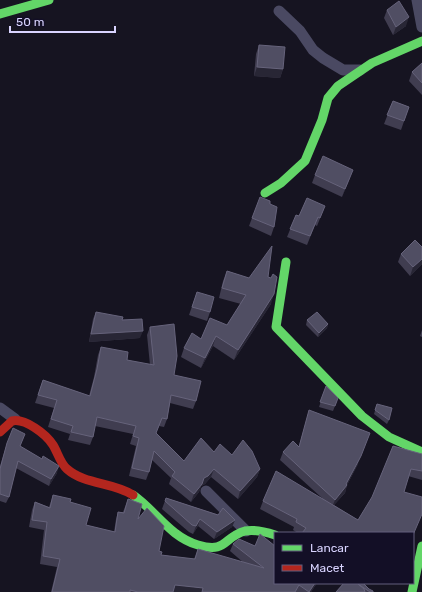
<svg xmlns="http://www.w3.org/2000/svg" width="422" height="592" font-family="Rubik,sans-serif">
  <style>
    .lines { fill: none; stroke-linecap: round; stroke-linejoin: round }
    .street { stroke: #4a4962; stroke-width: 11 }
    .fast { stroke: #63d668; stroke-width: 9 }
    .jam { stroke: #b3261e; stroke-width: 9 }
    .wall { fill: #403d50 }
    .shaded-wall { fill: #282635 }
    .building { fill: #504e63; stroke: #66637b }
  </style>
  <rect width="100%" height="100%" fill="#161421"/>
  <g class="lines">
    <path class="street" d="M 417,0 L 422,27
      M 279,11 L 300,31 L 313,50 L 323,58 L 343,70 L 360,70
      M 0,408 L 15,419
      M 206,491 L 246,531"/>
    <path class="fast" d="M 0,14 L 49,0
      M 265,193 L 281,183 L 305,161 L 322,120 L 328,98 L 338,86 L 372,63 L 422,41
      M 286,262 L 276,327 L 362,416 L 389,437 L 422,452
      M 133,495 C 155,510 170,537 198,545 C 227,554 223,537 245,531 C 255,529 266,532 275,535
      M 412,592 L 422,546"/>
    <path class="jam" d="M 0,432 L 12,421 C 25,418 46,434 53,445 C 58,453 60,463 67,469 C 85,485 113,482 133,495"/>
  </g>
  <path class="wall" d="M 387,10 L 406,26 L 393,35 L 384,18 Z
    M 259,45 L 283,69 L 280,78 L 254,76 L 256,54 Z
    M 422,63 L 422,95 L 409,81 L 412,72 Z
    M 393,101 L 409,107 L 401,130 L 384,124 Z
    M 315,175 L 350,178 L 342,197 L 312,183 Z
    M 270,204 L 274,227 L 271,236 L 249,226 L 252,218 Z
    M 325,206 L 317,226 L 315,225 L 307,245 L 287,237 L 296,215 L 299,216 Z
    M 422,247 L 422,264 L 410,276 L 398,262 L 401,254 Z
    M 227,271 L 249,278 L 268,277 L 271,304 L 234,360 L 213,346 L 201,368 L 181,357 L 184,348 L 227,325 L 241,304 L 219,298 L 223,281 Z
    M 197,292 L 210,312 L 207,321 L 189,315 Z
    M 96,312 L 122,320 L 140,338 L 89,342 L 93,319 Z
    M 307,320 L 328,324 L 327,328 L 318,337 L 306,325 Z
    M 150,327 L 174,375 L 196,401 L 193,409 L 170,403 L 167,419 L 164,427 L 159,426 L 156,433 L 184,461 L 214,452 L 232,455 L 260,469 L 257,477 L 238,499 L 211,477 L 205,484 L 201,486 L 199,492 L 191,502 L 169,484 L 171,478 L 152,460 L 149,472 L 146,480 L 129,476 L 136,446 L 130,444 L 133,434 L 95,426 L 93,437 L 90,445 L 68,440 L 70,434 L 48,427 L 54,408 L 35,403 L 43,380 L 89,396 L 94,377 L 98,355 L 101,347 L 127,360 L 150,365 L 147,335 Z
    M 422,330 L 422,337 L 420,336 Z
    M 326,386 L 338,398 L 333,411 L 319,407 Z
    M 377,404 L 389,420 L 387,424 L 374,414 Z
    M 309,410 L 358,464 L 347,485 L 345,493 L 334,505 L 358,520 L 422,454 L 422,480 L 408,476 L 404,492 L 413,533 L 298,533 L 293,530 L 294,527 L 260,509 L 263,501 L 322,498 L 280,460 L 283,452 L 299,446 L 307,418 Z
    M 25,434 L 20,446 L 57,473 L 49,486 L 16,468 L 9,497 L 6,503 L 0,501 L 0,466 L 7,443 Z
    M 53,495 L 70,502 L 86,525 L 114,532 L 116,519 L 118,512 L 123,512 L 128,499 L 138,519 L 161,555 L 194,559 L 198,549 L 244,563 L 230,551 L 233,544 L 255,546 L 275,583 L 317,583 L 311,592 L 51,592 L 57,567 L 40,564 L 44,530 L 29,527 L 32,510 L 35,502 L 49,507 Z
    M 166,498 L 235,520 L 232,527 L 214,539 L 198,526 L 193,534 L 189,532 L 162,509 Z
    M 342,583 L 363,583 L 369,589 L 373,592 L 336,592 L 343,584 Z"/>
  <path class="shaded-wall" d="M 409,17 L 406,26 L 393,35 L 396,27 Z
    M 257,67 L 283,69 L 280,78 L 254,76 Z
    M 353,170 L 350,178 L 342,197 L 345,189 Z
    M 422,259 L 422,264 L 410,276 L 413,267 Z
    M 274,294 L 271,304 L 234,360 L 238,350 Z
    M 328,324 L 327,328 L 318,337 L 319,333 Z
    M 143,331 L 140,338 L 89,342 L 91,334 Z
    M 216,336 L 213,346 L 201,368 L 205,358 Z
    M 370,433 L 358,464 L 345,489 L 347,485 L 345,493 L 332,507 L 335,500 L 346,484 Z
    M 59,466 L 57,473 L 49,486 L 51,479 Z
    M 214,469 L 211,477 L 205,484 L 201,486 L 199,492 L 191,502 L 194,494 L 204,478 Z
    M 260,469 L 257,477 L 238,499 L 240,491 Z
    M 200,519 L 198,526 L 193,534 L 196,526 Z
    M 235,520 L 232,527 L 214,539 L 217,532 Z
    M 315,583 L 317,583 L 311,592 L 309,592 Z
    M 175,585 L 203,588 L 202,592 L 173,592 Z"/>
  <path class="building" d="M 399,1 L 409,17 L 396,27 L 387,10 Z
    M 259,45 L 285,47 L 283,69 L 257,67 Z
    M 422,63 L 422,83 L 412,72 Z
    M 393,101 L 409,107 L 404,121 L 387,115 Z
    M 323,156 L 353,170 L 345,189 L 315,175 Z
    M 260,197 L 270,201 L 270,204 L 277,207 L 274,227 L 252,218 Z
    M 307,198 L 325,206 L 320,218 L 318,217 L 310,236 L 290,229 L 296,215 L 299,216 Z
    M 415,240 L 422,247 L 422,259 L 413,267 L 401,254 Z
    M 272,246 L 268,277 L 271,278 L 273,274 L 277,277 L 274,294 L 238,350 L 216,336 L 205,358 L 184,348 L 192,333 L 201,339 L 210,318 L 227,325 L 246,295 L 222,288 L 227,271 L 249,278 Z
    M 197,292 L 214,297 L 210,312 L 192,307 Z
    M 96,312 L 123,317 L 122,320 L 142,319 L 143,331 L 91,334 Z
    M 317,312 L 328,324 L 319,333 L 307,320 Z
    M 174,324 L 177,356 L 174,375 L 201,381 L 196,401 L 171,395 L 167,419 L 162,418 L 156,433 L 184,461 L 201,438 L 214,452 L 220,444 L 232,455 L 243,440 L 252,451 L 260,469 L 240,491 L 214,469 L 208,476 L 204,478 L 202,484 L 194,494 L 172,476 L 175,472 L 154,451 L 149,472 L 132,468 L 139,438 L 133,436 L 136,426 L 97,417 L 93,437 L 71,432 L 73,426 L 51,419 L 57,400 L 38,395 L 43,380 L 90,396 L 97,369 L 101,347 L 128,352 L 127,360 L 154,365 L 150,327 Z
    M 326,386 L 338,398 L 335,406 L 320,402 Z
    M 377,404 L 392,408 L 389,420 L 375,410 Z
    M 309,410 L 370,433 L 361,456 L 346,484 L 347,485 L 335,500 L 283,452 L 293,441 L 299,447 Z
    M 13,428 L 25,434 L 20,446 L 42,459 L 43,456 L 59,466 L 51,479 L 18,461 L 9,497 L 0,494 L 0,469 L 7,443 Z
    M 393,446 L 422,454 L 422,471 L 411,469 L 404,492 L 422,497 L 422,514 L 413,535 L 413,533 L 302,533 L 306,528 L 296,522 L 297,519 L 263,501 L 276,471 L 358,520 L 372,497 Z
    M 53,495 L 71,499 L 70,502 L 91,508 L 86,525 L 115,532 L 118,512 L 124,513 L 128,499 L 142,504 L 138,519 L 147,508 L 164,526 L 159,551 L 162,552 L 161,555 L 195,559 L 198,549 L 264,568 L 233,544 L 239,539 L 255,546 L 260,534 L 275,546 L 275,583 L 315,583 L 309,592 L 299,585 L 295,592 L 202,592 L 203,588 L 175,585 L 173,592 L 138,592 L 130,590 L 130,592 L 52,592 L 60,559 L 43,556 L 47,522 L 32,520 L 35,502 L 50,508 Z
    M 166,498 L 218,515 L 223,508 L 235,520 L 217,532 L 200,519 L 196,526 L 192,525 L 165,501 Z
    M 344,583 L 363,583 L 369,589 L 373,591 L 373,592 L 370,592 L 358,584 L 364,589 L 365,592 L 336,592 Z"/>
  <rect x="274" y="532" width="140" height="52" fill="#130f26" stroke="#625e7d"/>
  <rect x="282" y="545" width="20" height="6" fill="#63d668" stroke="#625e7d"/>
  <text x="310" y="552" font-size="12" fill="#d9d4ff">Lancar</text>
  <rect x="282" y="565" width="20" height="6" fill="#b3261e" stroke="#625e7d"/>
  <text x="310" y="572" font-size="12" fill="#d9d4ff">Macet</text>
  <path d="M10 26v6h105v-6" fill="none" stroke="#d9d4ff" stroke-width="2"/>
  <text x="16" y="26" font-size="12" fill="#d9d4ff" stroke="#130f26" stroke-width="3" paint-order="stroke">50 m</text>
</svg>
